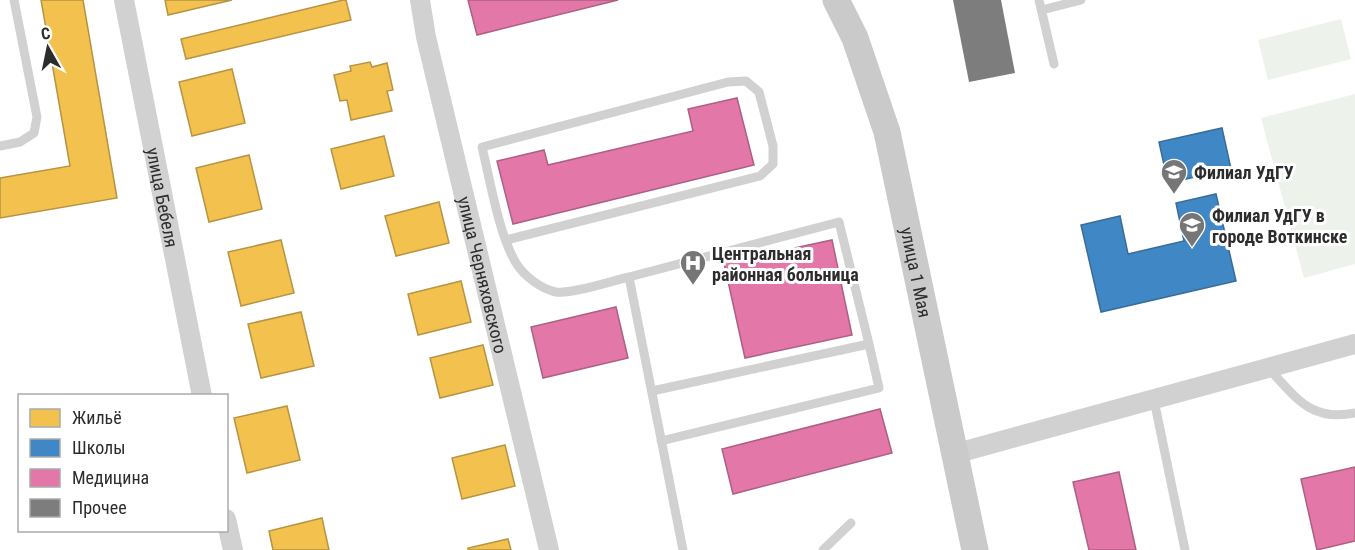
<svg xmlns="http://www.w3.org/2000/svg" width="1355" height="550" font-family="'Roboto Condensed',sans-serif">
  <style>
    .green { fill: #edf2eb }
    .homes { fill: #f2c14e; stroke: #b79444; stroke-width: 1.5 }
    .schools { fill: #3f88c5; stroke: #396c97; stroke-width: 1.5 }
    .health { fill: #e377a8; stroke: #ac6083; stroke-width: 1.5 }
    .building { fill: #7d7d7d }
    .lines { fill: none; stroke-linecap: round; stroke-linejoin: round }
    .lane { stroke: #d1d1d1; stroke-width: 9 }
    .street { stroke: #d1d1d1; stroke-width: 20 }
    .secondary { stroke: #cacaca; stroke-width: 27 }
    .labels { text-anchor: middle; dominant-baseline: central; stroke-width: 6; stroke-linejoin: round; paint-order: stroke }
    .poi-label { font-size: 18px; font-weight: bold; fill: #2c2c2c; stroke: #fff; text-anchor: start }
    .street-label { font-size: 18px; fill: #2c2c2c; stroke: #fff }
  </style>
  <rect width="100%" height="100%" fill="#fff"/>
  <path class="green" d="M 1341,19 L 1351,59 L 1268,80 L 1258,40 Z
    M 1355,94 L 1355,264 L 1304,278 L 1261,118 Z"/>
  <path class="homes" d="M 41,0 L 83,0 L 117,198 L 0,218 L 0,178 L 70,166 Z
    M 165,0 L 232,0 L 168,15 Z
    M 343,0 L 346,0 L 351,20 L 186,59 L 181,39 Z
    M 370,62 L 372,67 L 387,63 L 393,90 L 387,91 L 392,111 L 351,120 L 347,100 L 340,101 L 334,75 L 351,71 L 350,66 Z
    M 232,69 L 245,123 L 192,136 L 179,82 Z
    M 384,136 L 394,176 L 341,189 L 331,149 Z
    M 249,155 L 262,209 L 209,222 L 196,168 Z
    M 439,202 L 449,243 L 396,256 L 385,216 Z
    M 281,240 L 294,293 L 241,306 L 228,252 Z
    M 461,281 L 471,322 L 418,335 L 408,294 Z
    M 301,312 L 314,366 L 261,378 L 248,324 Z
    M 483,345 L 493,385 L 440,398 L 430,358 Z
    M 287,406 L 300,460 L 247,473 L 234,418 Z
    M 505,445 L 515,486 L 462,499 L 452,458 Z
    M 322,518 L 329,550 L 273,550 L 269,531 Z
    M 508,539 L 511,550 L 468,550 L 468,548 Z"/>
  <path class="schools" d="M 1222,128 L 1231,169 L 1168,183 L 1159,142 Z
    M 1216,194 L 1236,281 L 1101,312 L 1081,225 L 1120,216 L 1128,254 L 1184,241 L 1176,203 Z"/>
  <path class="health" d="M 468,0 L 618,0 L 477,35 Z
    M 737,98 L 754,165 L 513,224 L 497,161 L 544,150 L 548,165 L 693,131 L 688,109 Z
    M 832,240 L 852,335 L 745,358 L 724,263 Z
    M 616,307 L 628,358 L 543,378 L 531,327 Z
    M 880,409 L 892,453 L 733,494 L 722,449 Z
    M 1355,467 L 1355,541 L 1317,550 L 1301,479 Z
    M 1119,472 L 1136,550 L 1089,550 L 1073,482 Z"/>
  <path class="building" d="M 953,0 L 1001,0 L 1015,73 L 969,82 Z"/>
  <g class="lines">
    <path class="lane" d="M 1039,0 L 1054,64
      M 1042,10 L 1081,0
      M 0,146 L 20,142 L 34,133 L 37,117 L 14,0
      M 506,240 L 760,176 L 773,164 L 773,146 L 759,92 L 746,81 L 728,82 L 482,147 C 490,180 499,235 516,263 C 524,276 541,289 556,292 C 574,294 611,281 629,277 L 683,550
      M 629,277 L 839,222 L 869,344 L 652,391
      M 1268,368 C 1296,397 1310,422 1355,413
      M 1154,400 L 1185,550
      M 661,441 L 879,388 L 869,344
      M 823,550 L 851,523"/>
    <g class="street">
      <path id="s1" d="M 124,0 L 202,396"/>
      <path id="s2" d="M 420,0 L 426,37 L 549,550"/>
      <path d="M 954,454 L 1355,344"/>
      <path d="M 226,519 L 233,550"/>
    </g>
    <path class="secondary" id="s3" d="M 836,0 L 855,38 L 887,132 L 975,550"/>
  </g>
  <defs>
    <g id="university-pin" transform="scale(1.35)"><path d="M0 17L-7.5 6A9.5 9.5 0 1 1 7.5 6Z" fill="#767676" stroke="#fff"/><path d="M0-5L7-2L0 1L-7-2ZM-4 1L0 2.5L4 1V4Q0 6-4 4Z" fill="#fff"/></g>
    <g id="hospital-pin" transform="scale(1.35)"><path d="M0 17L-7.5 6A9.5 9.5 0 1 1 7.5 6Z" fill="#767676" stroke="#fff"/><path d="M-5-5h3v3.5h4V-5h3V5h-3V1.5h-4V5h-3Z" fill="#fff"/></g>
  </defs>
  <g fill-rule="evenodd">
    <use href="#university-pin" x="1174" y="172"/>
    <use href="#university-pin" x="1192" y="225"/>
    <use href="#hospital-pin" x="693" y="263"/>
  </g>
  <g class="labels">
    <g class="poi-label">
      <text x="1194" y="172">Филиал УдГУ</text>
      <text x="1212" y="215">Филиал УдГУ в<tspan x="1212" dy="21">городе Воткинске</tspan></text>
      <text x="712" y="253">Центральная<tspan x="712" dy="21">районная больница</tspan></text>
    </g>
    <g class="street-label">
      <text stroke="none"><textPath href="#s1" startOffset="201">улица Бебеля</textPath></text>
      <text stroke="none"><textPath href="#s3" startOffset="285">улица 1 Мая</textPath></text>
      <text stroke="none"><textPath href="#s2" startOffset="282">улица Черняховского</textPath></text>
    </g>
  </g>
  <rect x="18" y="394" width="210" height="138" fill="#ffffff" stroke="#ababab" stroke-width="1.5"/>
  <rect x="30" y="409" width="30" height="18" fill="#f2c14e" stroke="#ababab" stroke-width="1.5"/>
  <text x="72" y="424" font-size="18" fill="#2c2c2c">Жильё</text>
  <rect x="30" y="439" width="30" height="18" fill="#3f88c5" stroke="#ababab" stroke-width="1.5"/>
  <text x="72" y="454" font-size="18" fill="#2c2c2c">Школы</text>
  <rect x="30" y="469" width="30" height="18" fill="#e377a8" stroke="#ababab" stroke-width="1.5"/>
  <text x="72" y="484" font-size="18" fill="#2c2c2c">Медицина</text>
  <rect x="30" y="499" width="30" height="18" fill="#7d7d7d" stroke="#ababab" stroke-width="1.5"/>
  <text x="72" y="514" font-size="18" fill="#2c2c2c">Прочее</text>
  <g transform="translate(48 48) rotate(351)" stroke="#ffffff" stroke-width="4.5" paint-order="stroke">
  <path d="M0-4.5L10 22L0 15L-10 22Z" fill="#2c2c2c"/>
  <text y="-9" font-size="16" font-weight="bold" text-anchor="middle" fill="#2c2c2c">С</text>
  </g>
</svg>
